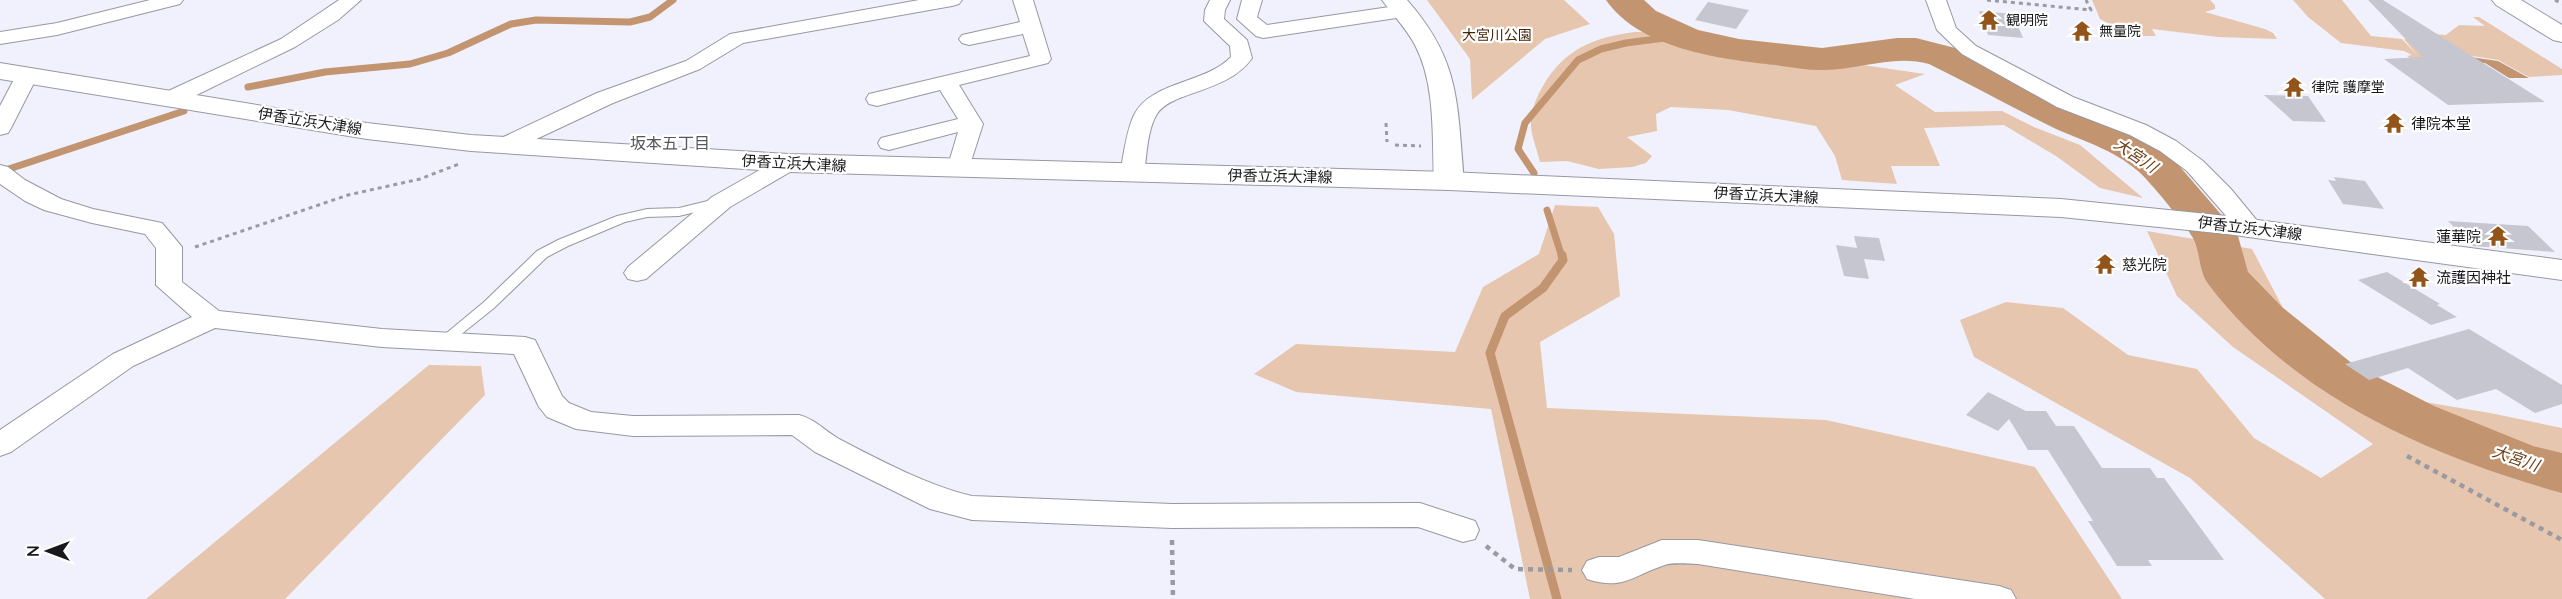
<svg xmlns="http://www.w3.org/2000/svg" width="2562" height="599" font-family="Quicksand,'Noto Sans JP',sans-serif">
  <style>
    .green { fill: #e6c6ae }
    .water { fill: #c29470 }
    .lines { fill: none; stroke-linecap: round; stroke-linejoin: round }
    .stream-far1 { stroke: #c29470; stroke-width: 7 }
    .stream { stroke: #c29470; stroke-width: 9 }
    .river { fill: #c29470; fill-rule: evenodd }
    .building { fill: #c5c6d0 }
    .lane-casing { stroke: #9798a1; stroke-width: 2 }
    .street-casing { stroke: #9798a1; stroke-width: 2 }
    .secondary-casing { stroke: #9798a1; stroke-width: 2 }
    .primary-casing { stroke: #9798a1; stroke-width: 2 }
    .path-far1 { stroke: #9a9aa2; stroke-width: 3; stroke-dasharray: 4 4; stroke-linecap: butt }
    .path { stroke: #9a9aa2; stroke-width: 4.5; stroke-dasharray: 5 5; stroke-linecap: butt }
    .lane { fill: #fff; fill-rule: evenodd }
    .street { fill: #fff; fill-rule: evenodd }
    .secondary { fill: #fff; fill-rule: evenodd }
    .primary { fill: #fff; fill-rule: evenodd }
    .labels { text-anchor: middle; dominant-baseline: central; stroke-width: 4.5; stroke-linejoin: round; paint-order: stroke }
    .far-poi-label { font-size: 14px; fill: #19191d; stroke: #fff; text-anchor: start }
    .far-park-label { font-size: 14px; fill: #452508; stroke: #fff }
    .street-label { font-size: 15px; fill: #19191d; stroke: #fff }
    .poi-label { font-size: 15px; fill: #19191d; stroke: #fff; text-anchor: start }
    .neighbourhood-label { font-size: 16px; fill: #56575f; stroke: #fff }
    .water-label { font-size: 16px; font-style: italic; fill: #6c3f15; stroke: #fff }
  </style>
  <rect width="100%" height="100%" fill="#f0f1fc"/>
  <path class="green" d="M 1427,0 L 1564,0 L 1590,24 L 1545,39 L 1472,100 L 1470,59 Z
    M 2092,0 L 2210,0 L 2215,5 L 2215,9 L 2205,12 L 2265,29 L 2273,33 L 2277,39 L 2218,37 L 2152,29 L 2156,36 L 2133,36 L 2100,19 Z
    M 2293,0 L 2342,0 L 2371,36 L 2402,39 L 2418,56 L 2404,39 L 2427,41 L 2420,33 L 2446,35 L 2459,25 L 2485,26 L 2473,17 L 2479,17 L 2562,69 L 2562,75 L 2529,77 L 2498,60 L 2460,54 L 2427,69 L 2407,56 L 2412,55 L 2404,51 L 2341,43 L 2308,17 Z
    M 1635,32 L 1657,32 L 1681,42 L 1736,54 L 1856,64 L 1925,74 L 1895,85 L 1935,112 L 2002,111 L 2034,127 L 2080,145 L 2143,198 L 2100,188 L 2056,156 L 2004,125 L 1924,128 L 1940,166 L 1891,166 L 1897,184 L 1842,180 L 1835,156 L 1816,126 L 1728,110 L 1671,107 L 1656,114 L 1657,131 L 1627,137 L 1652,156 L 1646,163 L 1632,167 L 1599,169 L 1567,161 L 1540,162 C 1537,149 1530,133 1531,121 C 1532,108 1537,96 1543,86 C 1564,49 1595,37 1635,32 Z
    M 1555,205 L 1598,207 L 1614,234 L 1620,296 L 1540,342 L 1547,408 L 1826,420 L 2035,467 L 2122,599 L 1530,599 L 1491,409 L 1296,392 L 1254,374 L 1296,344 L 1455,352 L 1483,287 L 1539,254 Z
    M 2147,231 L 2252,249 L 2292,325 L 2401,398 L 2490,413 L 2562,428 L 2562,599 L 2325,599 L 2190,478 L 1974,357 L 1960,320 L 2006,302 L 2063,308 L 2128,355 L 2197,369 L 2254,438 L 2321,478 L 2373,444 L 2233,347 L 2177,296 Z
    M 429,365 L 481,366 L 485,395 L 285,599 L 146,599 Z"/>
  <path class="water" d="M 2463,56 L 2498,61 L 2529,78 L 2509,78 L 2485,63 L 2446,64 Z"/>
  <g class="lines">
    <path class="stream-far1" d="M 248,87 L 325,72 L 410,64 L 448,53 L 511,24 L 536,20 L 630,22 L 650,17 L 673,0
      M 0,172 L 184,111
      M 1534,173 L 1518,149 L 1525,123 L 1578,60 L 1601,49 L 1626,43 L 1680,36
      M 1547,210 L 1562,257"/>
    <path class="stream" d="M 1557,599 L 1490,353 L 1505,316 L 1543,288 L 1563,260 L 1562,255"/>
    <path class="river" d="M 1606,0 L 1644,0 L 1656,11 L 1698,30 L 1739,39 L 1822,48 L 1897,38 L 1916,38 L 1955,48 L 2084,112 L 2138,134 L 2169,154 L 2231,226 L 2238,236 L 2248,272 L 2282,307 L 2354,365 L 2434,406 L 2533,446 L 2562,453 L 2562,493 C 2430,456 2294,397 2209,285 C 2198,271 2201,253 2193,238 C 2188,228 2148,179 2138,171 C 2114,150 2083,141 2054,128 C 2012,107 1971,85 1929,64 C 1892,54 1857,71 1821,70 C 1806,70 1790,67 1775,65 C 1720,59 1640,49 1606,0 Z"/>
  </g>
  <path class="building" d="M 2368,0 L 2383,0 L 2545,102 L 2448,105 L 2384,59 L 2423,57 Z
    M 1708,2 L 1749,10 L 1736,29 L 1695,20 Z
    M 1979,11 L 2013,14 L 2023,38 L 1988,35 Z
    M 2264,95 L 2308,96 L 2326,122 L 2293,121 Z
    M 2334,177 L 2365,181 L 2384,209 L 2343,204 L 2328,180 L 2336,181 Z
    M 2448,221 L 2528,226 L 2555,252 L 2473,246 Z
    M 1854,236 L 1879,238 L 1885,261 L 1864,259 L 1869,279 L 1844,276 L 1836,245 L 1857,248 Z
    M 2387,272 L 2440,304 L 2437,305 L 2457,317 L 2431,325 L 2358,280 Z
    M 2469,329 L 2562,385 L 2562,404 L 2535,413 L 2496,389 L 2457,400 L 2408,368 L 2369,380 L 2345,364 Z
    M 1988,392 L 2026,411 L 2046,411 L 2056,426 L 2074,426 L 2102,468 L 2150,468 L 2157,478 L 2164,478 L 2224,560 L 2148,560 L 2152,566 L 2117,566 L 2088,521 L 2093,521 L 2048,450 L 2028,450 L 2009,419 L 1998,431 L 1966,415 Z"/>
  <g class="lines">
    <g class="lane-casing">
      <path id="lane" d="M 716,199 L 722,203 L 720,206 L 679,216 L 647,217 L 625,222 L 568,246 L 547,257 L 494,308 L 449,344 L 444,345 L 437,341 L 484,302 L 537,251 L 558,240 L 617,216 L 647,209 L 679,208 Z"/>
    </g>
    <g class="street-casing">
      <path id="street" d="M 150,0 L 183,0 L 180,4 L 57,35 L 0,44 L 0,32 L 57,23 Z
        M 339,0 L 361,0 L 338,20 L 295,47 L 180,103 L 172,105 L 164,103 L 161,98 L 164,93 L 281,39 Z
        M 919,0 L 962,0 L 959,4 L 952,6 L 743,43 L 700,69 L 613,103 L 513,150 L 505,152 L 497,150 L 493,145 L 497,140 L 597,93 L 686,61 L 730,34 Z
        M 1013,0 L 1033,0 L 1051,59 L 1048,63 L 959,85 L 983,124 L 967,174 L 959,176 L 951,174 L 947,169 L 958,132 L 889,150 L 881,148 L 878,143 L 881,138 L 958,119 L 940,90 L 877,106 L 869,104 L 866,99 L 869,94 L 1030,56 L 1023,34 L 969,45 L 962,43 L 959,39 L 962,35 L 1020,22 Z
        M 1210,0 L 1230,0 L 1225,10 L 1224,19 L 1247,40 L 1252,58 C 1228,93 1171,91 1157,114 C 1147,130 1147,155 1144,173 L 1140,178 L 1132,180 L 1124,178 L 1120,173 C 1124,154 1126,132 1134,115 C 1151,81 1205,84 1231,57 L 1230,46 L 1204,21 L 1205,10 Z
        M 1242,0 L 1262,0 L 1257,17 L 1267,25 L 1403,5 L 1410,7 L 1413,11 L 1410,15 L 1403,17 L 1263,38 L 1256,36 L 1237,19 Z
        M 1926,0 L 1946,0 L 1956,28 L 1976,46 L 2073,97 L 2146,125 L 2176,141 L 2203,161 L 2231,189 L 2263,228 L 2259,233 L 2250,236 L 2241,233 L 2187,171 L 2160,151 L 2130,135 L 2057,107 L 1962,54 L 1937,30 Z
        M 27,69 L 35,70 L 38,75 L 11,128 L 8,133 L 0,135 L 0,106 L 19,70 Z
        M 789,156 L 797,158 L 801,163 L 797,168 L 730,207 L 646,279 L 637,281 L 628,279 L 624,273 L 628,267 L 712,197 L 781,158 Z
        M 0,165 L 8,167 L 25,180 L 61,199 L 93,209 L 162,223 L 182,247 L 182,282 L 219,311 L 382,329 L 525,337 L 535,340 L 562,396 L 569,403 L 591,412 L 633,416 L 799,415 C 815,419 825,431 839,439 C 877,459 931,487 972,496 L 1172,504 L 1420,503 L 1475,521 L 1479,530 L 1475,539 L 1463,542 L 1418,527 L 1172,528 L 972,520 L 930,509 L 815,452 L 792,435 L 633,436 L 576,429 L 547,417 L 539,407 L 514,354 L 382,347 L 215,328 L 133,366 L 11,452 L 0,456 L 0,430 L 113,354 L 192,317 L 156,285 L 156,248 L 145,234 L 92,223 L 44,210 L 25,201 L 0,184 Z
        M 1662,540 L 1698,540 L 1999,586 L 2011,590 L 2016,599 L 1915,599 L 1698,564 C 1688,564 1674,562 1665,565 C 1633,575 1624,591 1587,579 L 1582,570 L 1587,561 L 1599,557 L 1619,557 Z"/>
    </g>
    <g class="secondary-casing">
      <path id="secondary" d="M 1382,0 L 1407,0 C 1461,61 1457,104 1464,181 L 1459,187 L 1449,190 L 1439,187 L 1434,181 C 1432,137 1436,85 1415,45 C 1406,28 1393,15 1382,0 Z
        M 2492,0 L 2521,0 L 2562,25 L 2562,42 L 2553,40 L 2496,5 Z"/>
    </g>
    <g class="primary-casing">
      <path id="primary" d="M 0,63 L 367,123 L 471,135 L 789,154 L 1449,172 L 2061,199 L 2227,216 L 2562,260 L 2562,280 L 2227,234 L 2061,217 L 1449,190 L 789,172 L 471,151 L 367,139 L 0,79 Z"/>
    </g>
    <path class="path-far1" d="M 1987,0 L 2091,10 L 2086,0
      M 2555,0 L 2562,4
      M 1386,123 L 1387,142
      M 1395,145 L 1421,146
      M 195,247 L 348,195 L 420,179 L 459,164"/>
    <path class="path" d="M 2407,456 L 2562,540
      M 1172,540 L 1173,599
      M 1486,546 L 1515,569 L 1572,570"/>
    <use href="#lane" class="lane"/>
    <use href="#street" class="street"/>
    <use href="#secondary" class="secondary"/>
    <use href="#primary" class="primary"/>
  </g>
  <defs>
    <g id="temple-bare" transform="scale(1.62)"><path d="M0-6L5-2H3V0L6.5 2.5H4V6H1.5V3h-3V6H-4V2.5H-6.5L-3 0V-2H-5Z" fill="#925418" stroke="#fff" stroke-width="2.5" paint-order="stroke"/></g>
  </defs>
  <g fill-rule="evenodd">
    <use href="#temple-bare" x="1989" y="20"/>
    <use href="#temple-bare" x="2082" y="31"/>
    <use href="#temple-bare" x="2294" y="87"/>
    <use href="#temple-bare" x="2394" y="123"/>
    <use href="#temple-bare" x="2498" y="236"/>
    <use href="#temple-bare" x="2105" y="264"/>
    <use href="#temple-bare" x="2419" y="277"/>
  </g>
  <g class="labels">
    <g class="far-poi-label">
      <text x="2006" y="20">観明院</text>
      <text x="2099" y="31">無量院</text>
      <text x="2311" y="87">律院 護摩堂</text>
    </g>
    <g class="far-park-label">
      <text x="1497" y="35">大宮川公園</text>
    </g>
    <g class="street-label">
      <text transform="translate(310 121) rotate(9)">伊香立浜大津線</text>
      <text transform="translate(794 163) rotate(3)">伊香立浜大津線</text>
      <text transform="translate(1280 176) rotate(1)">伊香立浜大津線</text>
      <text transform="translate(1766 195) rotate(3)">伊香立浜大津線</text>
      <text transform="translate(2250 228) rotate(7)">伊香立浜大津線</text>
    </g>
    <g class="poi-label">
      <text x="2411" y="123">律院本堂</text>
      <text x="2481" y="236" text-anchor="end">蓮華院</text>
      <text x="2122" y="264">慈光院</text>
      <text x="2436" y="277">流護因神社</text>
    </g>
    <g class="neighbourhood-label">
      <text x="670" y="143">坂本五丁目</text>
    </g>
    <g class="water-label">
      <text transform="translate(2136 155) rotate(34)">大宮川</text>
      <text transform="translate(2516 458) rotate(19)">大宮川</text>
    </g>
  </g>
  <g transform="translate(48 551) rotate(270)" stroke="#ffffff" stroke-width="4.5" paint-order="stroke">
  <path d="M0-4.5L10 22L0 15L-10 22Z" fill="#19191d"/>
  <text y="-9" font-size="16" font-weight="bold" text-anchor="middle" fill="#19191d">N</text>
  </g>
</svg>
